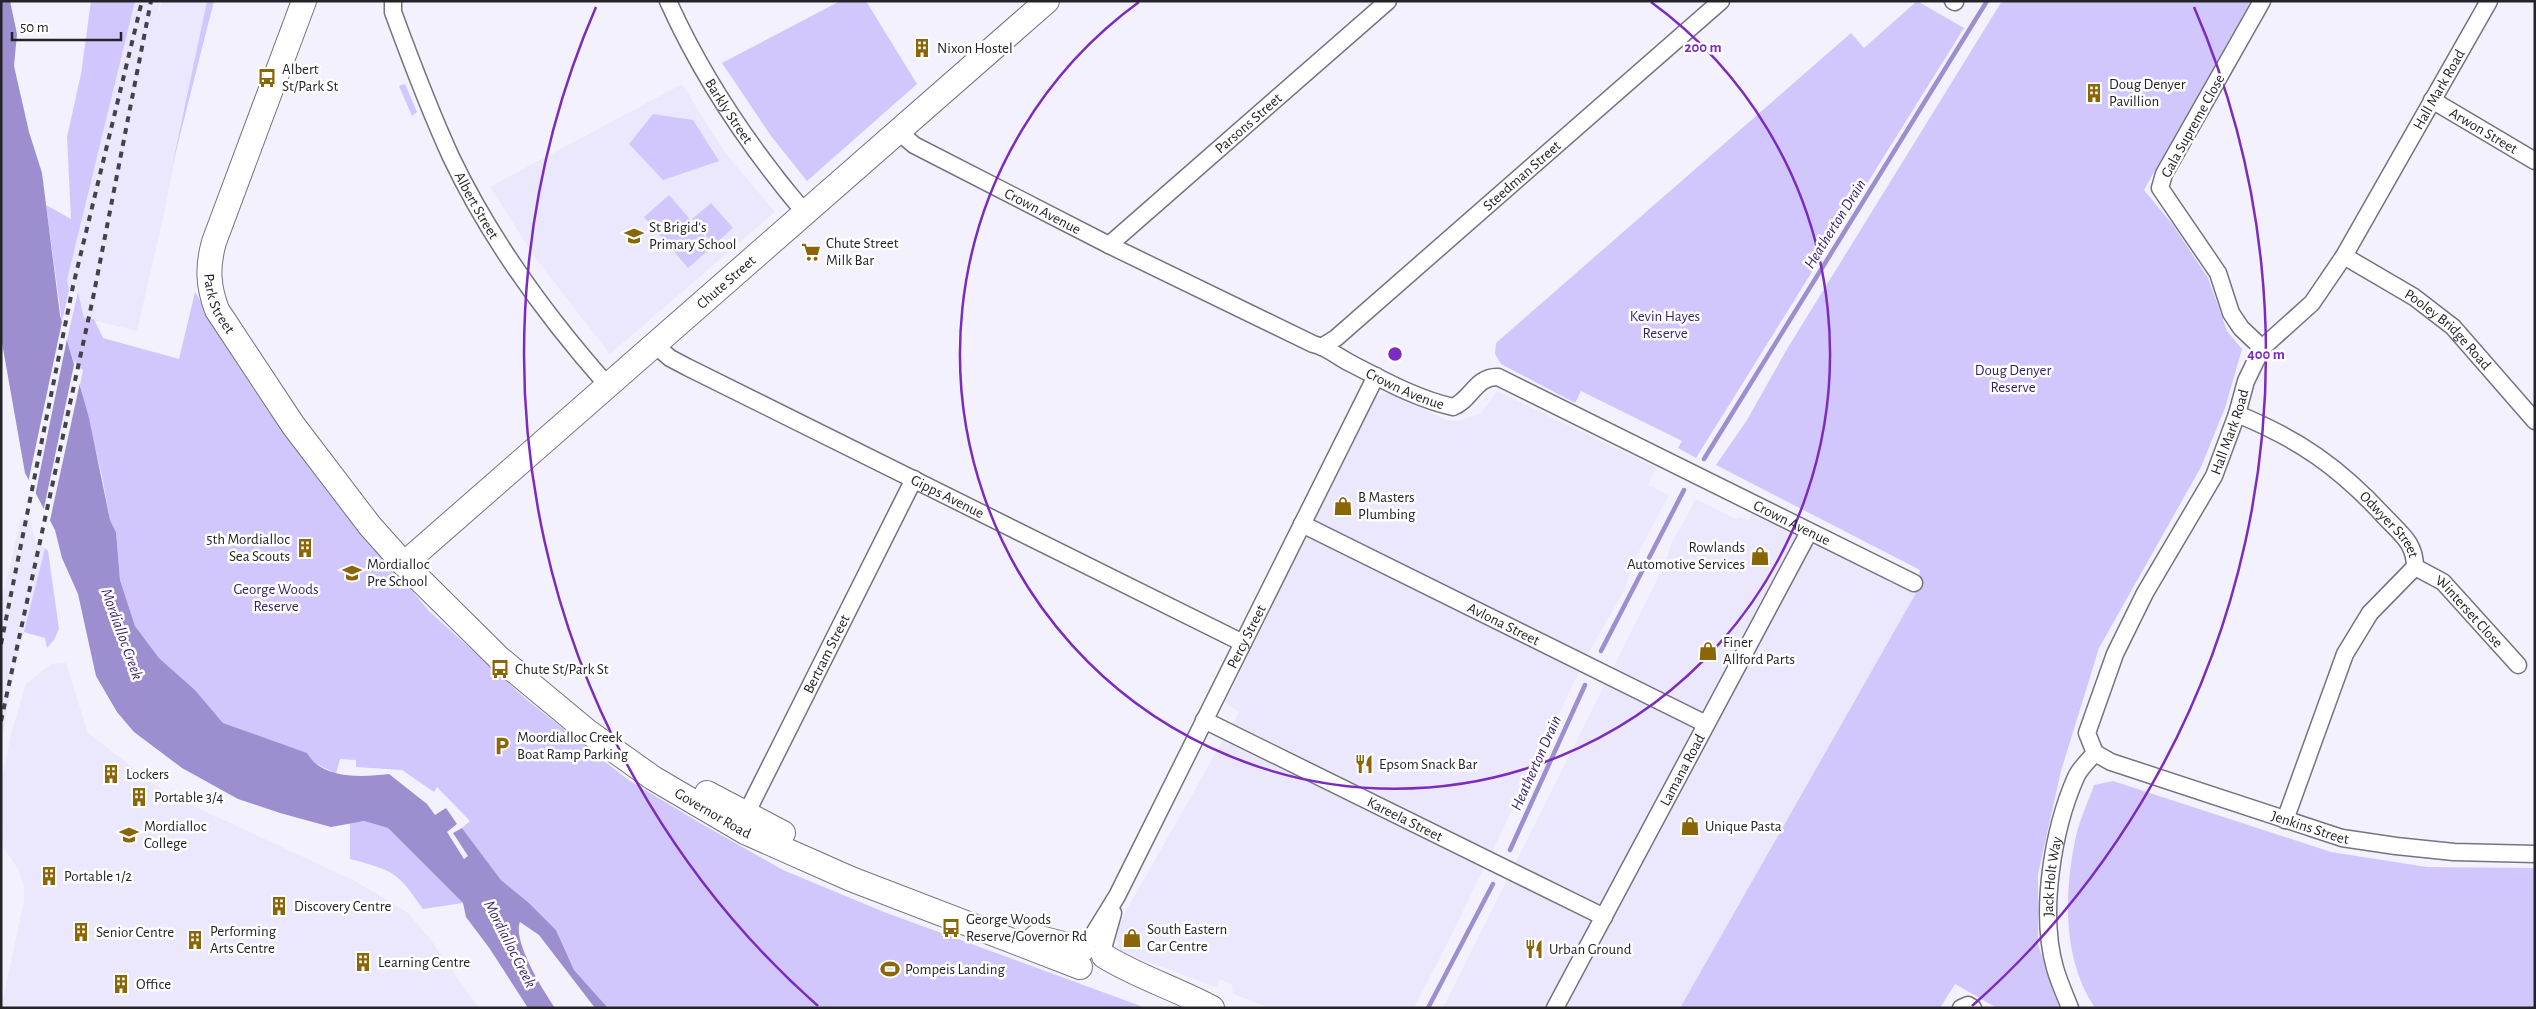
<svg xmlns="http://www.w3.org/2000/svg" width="2536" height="1009" font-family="'Alegreya Sans',sans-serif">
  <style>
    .built { fill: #ebe8fd }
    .green { fill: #d2c7fd }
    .water { fill: #9c8ecf }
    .pier { fill: #f3f1fd }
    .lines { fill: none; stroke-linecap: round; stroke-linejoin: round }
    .stream { stroke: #9c8ecf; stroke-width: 4.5 }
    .street-casing { stroke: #75737f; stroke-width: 19 }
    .secondary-casing { stroke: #75737f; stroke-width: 26 }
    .street { stroke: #fff; stroke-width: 16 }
    .secondary { stroke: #fff; stroke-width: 24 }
    .rail { stroke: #434248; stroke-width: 4; stroke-dasharray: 6 6; stroke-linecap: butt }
    .ring { fill: none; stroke: #7b2cbf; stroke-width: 2.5 }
    .labels { text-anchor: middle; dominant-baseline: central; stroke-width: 5; stroke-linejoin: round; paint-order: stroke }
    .poi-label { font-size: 15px; fill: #242328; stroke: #fff; text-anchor: start }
    .street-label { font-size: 15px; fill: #242328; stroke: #fff }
    .park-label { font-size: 15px; fill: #371d6a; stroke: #fff }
    .water-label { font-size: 16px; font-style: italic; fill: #3e2472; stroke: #fff }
    .centre { fill: #7b2cbf; stroke: #fff; stroke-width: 2.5 }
    .ring-label { font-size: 15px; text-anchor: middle; font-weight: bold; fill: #7b2cbf; stroke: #fff; stroke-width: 5; stroke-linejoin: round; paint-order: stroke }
  </style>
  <rect width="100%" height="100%" fill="#f3f1fd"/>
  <path class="built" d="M 134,1 L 160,1 L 156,23 L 162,1 L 207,1 L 163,218 L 137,331 L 84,318 L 78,292 L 69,290 L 67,280 Z
    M 682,84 L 724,151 L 775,212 L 610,354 L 536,259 L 490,187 Z
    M 1497,391 L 1656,468 L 1648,485 L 1669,495 L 1633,563 L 1624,591 L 1588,654 L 1449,940 L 1414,1008 L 1270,1008 L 1233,994 L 1232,985 L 1220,979 L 1216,987 L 1121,952 L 1113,934 L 1239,712 L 1225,703 L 1375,398 L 1381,394 L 1391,393 L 1446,420 L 1459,421 L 1481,413 Z
    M 1696,499 L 1736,519 L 1739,517 L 1749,521 L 1751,514 L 1916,593 L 1680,1008 L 1443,1008 L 1666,562 L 1671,544 Z
    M 21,517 L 30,519 L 36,545 L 45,548 L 16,665 L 1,743 L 1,604 Z
    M 66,663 L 88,733 L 166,793 L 355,881 L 408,913 L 428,936 L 479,1008 L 1,1008 L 24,901 L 24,886 L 18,869 L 3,847 L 1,784 L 11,734 L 26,684 L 51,664 Z"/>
  <path class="green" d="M 91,1 L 135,1 L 67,280 L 69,290 L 62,322 L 46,205 L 71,219 L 67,137 L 81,74 Z
    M 207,1 L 214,1 L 172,167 Z
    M 840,1 L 866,1 L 917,84 L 807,181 L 771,136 L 722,63 Z
    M 1917,1 L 1964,28 L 1696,458 L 1678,448 L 1682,441 L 1581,391 L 1575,403 L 1501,364 L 1495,354 L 1496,343 L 1851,33 L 1864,48 Z
    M 2002,1 L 2251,1 L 2144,190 L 2173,225 L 2208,278 L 2227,331 L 2242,349 L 2225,408 L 2201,467 L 2099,648 L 2061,771 L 2038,874 L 2038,944 L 2059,1008 L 1997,1008 L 1955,984 L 1940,1008 L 1680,1008 L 1916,593 L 1920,570 L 1716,465 L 1747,420 L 1787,349 Z
    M 405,84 L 417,112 L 412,116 L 399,86 Z
    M 653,114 L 693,120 L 719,161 L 663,180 L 629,144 Z
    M 669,195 L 713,246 L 688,268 L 644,217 Z
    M 711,203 L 733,228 L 714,245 L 692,219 Z
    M 78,292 L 84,318 L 94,319 L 103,338 L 179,359 L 195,292 L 269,409 L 328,490 L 429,611 L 527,700 L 627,779 L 700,823 L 783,870 L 884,912 L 1146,1008 L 608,1008 L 574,970 L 556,930 L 529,903 L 501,880 L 462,828 L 470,821 L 437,787 L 434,792 L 402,770 L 356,767 L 356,760 L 340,759 L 336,774 L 311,761 L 306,753 L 223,723 L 195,690 L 159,658 L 135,626 L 120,580 L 116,532 L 110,520 L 102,476 L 80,385 L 83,370 L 74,364 L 67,339 Z
    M 45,548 L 48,551 L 59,629 L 54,640 L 47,648 L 45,638 L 24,632 Z
    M 2113,781 L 2331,852 L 2427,867 L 2535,868 L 2535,1008 L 2095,1008 C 2062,959 2064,892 2076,836 C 2080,819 2088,802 2094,785 Z
    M 364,821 L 388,828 L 463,903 L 423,909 C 397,871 394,871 350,859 L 350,823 Z"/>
  <path class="water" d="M 1,1 L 10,1 L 17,34 L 14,66 L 29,132 L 42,173 L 60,315 L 89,418 L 110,520 L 116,532 L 120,580 L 135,626 L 159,658 L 195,690 L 223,723 L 307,753 C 322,780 363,777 389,774 L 427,804 L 435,815 L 446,808 L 457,824 L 447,832 L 464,859 L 468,856 L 453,833 L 462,828 L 501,880 L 529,903 L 556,930 L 574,970 L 608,1008 L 595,1008 L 539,935 L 520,922 C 512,941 544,992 555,1008 L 528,1008 L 490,949 L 466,917 L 463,903 L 388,828 L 364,821 L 331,827 L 280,813 L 238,799 L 182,768 L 134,732 L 117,712 L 96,676 L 78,594 L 62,558 L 55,530 L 25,473 L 1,337 Z"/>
  <path class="pier" d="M 63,317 L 68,334 L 35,496 L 28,483 Z
    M 75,360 L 81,378 L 49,525 L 43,513 Z"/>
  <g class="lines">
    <path class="stream" d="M 1704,459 L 1987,1
      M 1601,651 L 1684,490
      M 1510,850 L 1585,685
      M 1428,1008 L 1493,884"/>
    <g class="street-casing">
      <g id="street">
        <path id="s1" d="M 393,1 L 393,12 C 411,61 429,109 451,157 C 491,241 546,316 608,386"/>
        <path id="s2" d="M 668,1 C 703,79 750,148 805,213"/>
        <path d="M 1953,1 L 1955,2"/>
        <path d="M 2262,1 L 2164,174 L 2160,188 L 2218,273 L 2231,313 L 2241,328 L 2262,348"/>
        <path id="s3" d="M 2432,100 L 2535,161"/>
        <path id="s4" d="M 898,131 L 914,145 L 1109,245 L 1313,344 C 1327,347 1338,357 1350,363 C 1383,380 1417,399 1453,407 C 1471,400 1476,376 1498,377 L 1914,583"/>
        <path id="s5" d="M 1109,245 L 1388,1"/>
        <path id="s6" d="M 2344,256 L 2414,297 L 2453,327 L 2535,421"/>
        <path id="s7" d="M 655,345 L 670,358 L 687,367 L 1243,643"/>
        <path id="s8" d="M 1323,346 L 1336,338 L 1721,1"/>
        <path id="s9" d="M 2237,414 C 2299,439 2340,468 2385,517 C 2401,534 2415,543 2415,567 L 2370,613 L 2345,654 L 2285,820"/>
        <path id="s10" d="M 1302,524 L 1706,724"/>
        <path id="s11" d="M 2415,567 L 2443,582 L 2518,665"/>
        <path id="s12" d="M 1204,720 L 1604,917"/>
        <path id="s13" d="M 2095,753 L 2087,733 L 2115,654 L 2145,593 L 2214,476 L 2237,414 L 2246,381 L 2262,348 L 2312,303 L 2344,256 L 2489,1"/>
        <path id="s14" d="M 2095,753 L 2111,762 L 2342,838 L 2396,846 L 2454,852 L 2535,854"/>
        <path id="s15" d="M 742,822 L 914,479"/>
        <path id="s16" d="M 1085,948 L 1117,896 L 1376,376"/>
        <path d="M 1102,952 L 1113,913"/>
        <path id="s17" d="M 1555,1008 L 1809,532"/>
        <path d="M 1961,1008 L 1968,1005 L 1973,1008"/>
        <path id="s18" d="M 2070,1008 C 2065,995 2059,982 2055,968 C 2039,912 2053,829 2076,777 C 2080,768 2089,760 2095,753"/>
      </g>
    </g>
    <g class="secondary-casing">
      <g id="secondary">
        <path id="s19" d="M 304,1 L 214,242 C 207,267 208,286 217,310 L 293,425 L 370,526 L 404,564 L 499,658 L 587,731 L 653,778 L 745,832 L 851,879 L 1080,967"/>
        <path id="s20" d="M 404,564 L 1047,1"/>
        <path d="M 707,793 L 783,833"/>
        <path d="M 1036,937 L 1083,949"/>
        <path d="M 1104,956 C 1138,977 1177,989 1212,1008"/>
      </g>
    </g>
    <use href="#street" class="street"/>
    <use href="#secondary" class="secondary"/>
    <path class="rail" d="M 1,644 L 73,286 L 142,1
      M 1,721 L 93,298 L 151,1"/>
  </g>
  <g class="ring">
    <path d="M1651 2A435 435 0 1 1 1139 2"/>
    <path d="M818 1006A871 871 0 0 1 596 7M2194 7A871 871 0 0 1 1972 1006"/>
  </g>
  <defs>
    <g id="building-bare" transform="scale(1.5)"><path d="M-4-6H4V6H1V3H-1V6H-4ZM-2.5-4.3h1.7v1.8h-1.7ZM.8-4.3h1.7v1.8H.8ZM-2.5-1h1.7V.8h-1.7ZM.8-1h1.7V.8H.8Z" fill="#8b6606" stroke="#fff" stroke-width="2.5" paint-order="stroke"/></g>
    <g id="bus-bare" transform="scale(1.5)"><path d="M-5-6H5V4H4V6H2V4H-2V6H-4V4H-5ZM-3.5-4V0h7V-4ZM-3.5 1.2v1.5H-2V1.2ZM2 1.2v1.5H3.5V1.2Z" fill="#8b6606" stroke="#fff" stroke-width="2.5" paint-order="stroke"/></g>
    <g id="school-bare" transform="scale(1.5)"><path d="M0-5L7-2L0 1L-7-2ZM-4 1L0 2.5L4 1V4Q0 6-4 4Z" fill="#8b6606" stroke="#fff" stroke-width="2.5" paint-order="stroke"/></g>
    <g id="supermarket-bare" transform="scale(1.5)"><path d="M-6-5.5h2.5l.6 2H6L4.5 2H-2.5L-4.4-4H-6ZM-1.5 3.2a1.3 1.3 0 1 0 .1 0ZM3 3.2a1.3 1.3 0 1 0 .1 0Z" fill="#8b6606" stroke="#fff" stroke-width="2.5" paint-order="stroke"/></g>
    <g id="shop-bare" transform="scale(1.5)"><path d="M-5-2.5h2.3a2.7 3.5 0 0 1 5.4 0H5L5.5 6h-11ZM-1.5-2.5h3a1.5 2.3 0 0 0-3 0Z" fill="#8b6606" stroke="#fff" stroke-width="2.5" paint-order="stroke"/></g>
    <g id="parking-bare" transform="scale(1.5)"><path d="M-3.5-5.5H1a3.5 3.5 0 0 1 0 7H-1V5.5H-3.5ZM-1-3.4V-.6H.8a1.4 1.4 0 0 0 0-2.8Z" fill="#8b6606" stroke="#fff" stroke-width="2.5" paint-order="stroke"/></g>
    <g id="restaurant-bare" transform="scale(1.5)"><path d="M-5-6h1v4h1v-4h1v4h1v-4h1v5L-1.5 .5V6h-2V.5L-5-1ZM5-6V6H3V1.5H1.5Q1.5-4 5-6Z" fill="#8b6606" stroke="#fff" stroke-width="2.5" paint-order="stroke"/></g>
    <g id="stadium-bare" transform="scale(1.5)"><path d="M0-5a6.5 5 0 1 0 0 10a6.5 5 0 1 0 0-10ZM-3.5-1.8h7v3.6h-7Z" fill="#8b6606" stroke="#fff" stroke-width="2.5" paint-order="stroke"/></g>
  </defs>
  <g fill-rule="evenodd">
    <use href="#building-bare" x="922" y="48"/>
    <use href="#bus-bare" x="267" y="78"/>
    <use href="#building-bare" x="2094" y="93"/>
    <use href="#school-bare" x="634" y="236"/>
    <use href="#supermarket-bare" x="811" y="252"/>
    <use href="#shop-bare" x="1343" y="506"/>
    <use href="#building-bare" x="305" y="548"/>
    <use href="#shop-bare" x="1760" y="556"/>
    <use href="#school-bare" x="352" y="573"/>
    <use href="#shop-bare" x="1708" y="651"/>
    <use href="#bus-bare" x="500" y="669"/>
    <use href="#parking-bare" x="502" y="746"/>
    <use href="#restaurant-bare" x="1364" y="764"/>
    <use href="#building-bare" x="111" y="774"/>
    <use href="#building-bare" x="139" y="797"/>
    <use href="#shop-bare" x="1690" y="826"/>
    <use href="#school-bare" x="129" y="835"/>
    <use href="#building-bare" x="49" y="876"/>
    <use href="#building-bare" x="279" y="906"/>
    <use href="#bus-bare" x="951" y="928"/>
    <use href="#building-bare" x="81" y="932"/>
    <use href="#shop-bare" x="1132" y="938"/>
    <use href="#building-bare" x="195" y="940"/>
    <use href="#restaurant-bare" x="1534" y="949"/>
    <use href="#building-bare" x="363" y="962"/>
    <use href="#stadium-bare" x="890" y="969"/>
    <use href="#building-bare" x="121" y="984"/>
  </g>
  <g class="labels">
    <g class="poi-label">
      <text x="937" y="48">Nixon Hostel</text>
      <text x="282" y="69">Albert<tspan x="282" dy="17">St/Park St</tspan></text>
      <text x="2109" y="84">Doug Denyer<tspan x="2109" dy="17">Pavillion</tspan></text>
      <text x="649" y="227">St Brigid's<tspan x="649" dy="17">Primary School</tspan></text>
      <text x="826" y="243">Chute Street<tspan x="826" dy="17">Milk Bar</tspan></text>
      <text x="1358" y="497">B Masters<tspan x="1358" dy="17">Plumbing</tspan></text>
      <text x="290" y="539" text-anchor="end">5th Mordialloc<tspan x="290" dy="17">Sea Scouts</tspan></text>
      <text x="1745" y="547" text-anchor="end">Rowlands<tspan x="1745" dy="17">Automotive Services</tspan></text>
      <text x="367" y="564">Mordialloc<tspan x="367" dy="17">Pre School</tspan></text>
      <text x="1723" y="642">Finer<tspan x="1723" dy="17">Allford Parts</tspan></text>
      <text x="515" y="669">Chute St/Park St</text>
      <text x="517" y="737">Moordialloc Creek<tspan x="517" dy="17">Boat Ramp Parking</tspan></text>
      <text x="1379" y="764">Epsom Snack Bar</text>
      <text x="126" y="774">Lockers</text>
      <text x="154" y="797">Portable 3/4</text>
      <text x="144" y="826">Mordialloc<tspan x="144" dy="17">College</tspan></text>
      <text x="1705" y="826">Unique Pasta</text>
      <text x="64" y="876">Portable 1/2</text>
      <text x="294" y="906">Discovery Centre</text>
      <text x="966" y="919">George Woods<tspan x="966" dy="17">Reserve/Governor Rd</tspan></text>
      <text x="1147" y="929">South Eastern<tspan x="1147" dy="17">Car Centre</tspan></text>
      <text x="210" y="931">Performing<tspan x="210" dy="17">Arts Centre</tspan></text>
      <text x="96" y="932">Senior Centre</text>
      <text x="1549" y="949">Urban Ground</text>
      <text x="378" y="962">Learning Centre</text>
      <text x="905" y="969">Pompeis Landing</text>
      <text x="136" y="984">Office</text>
    </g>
    <g class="street-label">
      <text stroke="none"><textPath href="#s13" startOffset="762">Hall Mark Road</textPath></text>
      <text stroke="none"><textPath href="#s2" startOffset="126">Barkly Street</textPath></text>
      <text stroke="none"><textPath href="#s5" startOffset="185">Parsons Street</textPath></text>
      <text transform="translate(2193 126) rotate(-61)">Gala Supreme Close</text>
      <text stroke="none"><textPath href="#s3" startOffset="60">Arwon Street</textPath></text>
      <text stroke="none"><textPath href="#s8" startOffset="262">Steedman Street</textPath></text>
      <text stroke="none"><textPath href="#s1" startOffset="222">Albert Street</textPath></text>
      <text stroke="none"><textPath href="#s4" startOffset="166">Crown Avenue</textPath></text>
      <text stroke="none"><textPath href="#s20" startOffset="428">Chute Street</textPath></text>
      <text stroke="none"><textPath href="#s19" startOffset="321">Park Street</textPath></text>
      <text stroke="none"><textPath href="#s6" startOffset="128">Pooley Bridge Road</textPath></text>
      <text stroke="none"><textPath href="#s4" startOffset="570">Crown Avenue</textPath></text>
      <text stroke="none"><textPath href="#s13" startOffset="356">Hall Mark Road</textPath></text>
      <text stroke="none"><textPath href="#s7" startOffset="330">Gipps Avenue</textPath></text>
      <text stroke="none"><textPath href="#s4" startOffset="1005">Crown Avenue</textPath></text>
      <text stroke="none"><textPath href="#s9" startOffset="191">Odwyer Street</textPath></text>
      <text stroke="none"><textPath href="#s11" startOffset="71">Winterset Close</textPath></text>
      <text stroke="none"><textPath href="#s10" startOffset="225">Avlona Street</textPath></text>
      <text stroke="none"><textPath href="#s16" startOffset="351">Percy Street</textPath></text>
      <text stroke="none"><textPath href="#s15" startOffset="188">Bertram Street</textPath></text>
      <text stroke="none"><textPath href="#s17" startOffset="270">Lamana Road</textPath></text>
      <text stroke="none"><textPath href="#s19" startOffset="1041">Governor Road</textPath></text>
      <text stroke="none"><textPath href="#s12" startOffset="224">Kareela Street</textPath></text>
      <text stroke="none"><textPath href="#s14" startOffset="228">Jenkins Street</textPath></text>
      <text stroke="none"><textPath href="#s18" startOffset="135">Jack Holt Way</textPath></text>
    </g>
    <g class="park-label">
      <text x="1665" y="316">Kevin Hayes<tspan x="1665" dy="17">Reserve</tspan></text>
      <text x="2013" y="370">Doug Denyer<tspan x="2013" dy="17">Reserve</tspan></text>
      <text x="276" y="589">George Woods<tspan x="276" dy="17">Reserve</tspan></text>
    </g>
    <g class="water-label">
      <text transform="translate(1835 224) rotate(-58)">Heatherton Drain</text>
      <text transform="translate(122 634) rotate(70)">Mordialloc Creek</text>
      <text transform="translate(1536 763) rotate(-66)">Heatherton Drain</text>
      <text transform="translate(510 944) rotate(63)">Mordialloc Creek</text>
    </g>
  </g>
  <circle cx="1395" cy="354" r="8" class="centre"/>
  <g class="ring-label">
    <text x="1703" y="52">200 m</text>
    <text x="2266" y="359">400 m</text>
  </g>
  <rect width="2536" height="1009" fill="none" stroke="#242328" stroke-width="5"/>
  <path d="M12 32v8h109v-8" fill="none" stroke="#242328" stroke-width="2.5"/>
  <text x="20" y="32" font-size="15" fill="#242328" stroke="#ffffff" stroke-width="4" paint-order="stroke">50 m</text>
</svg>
